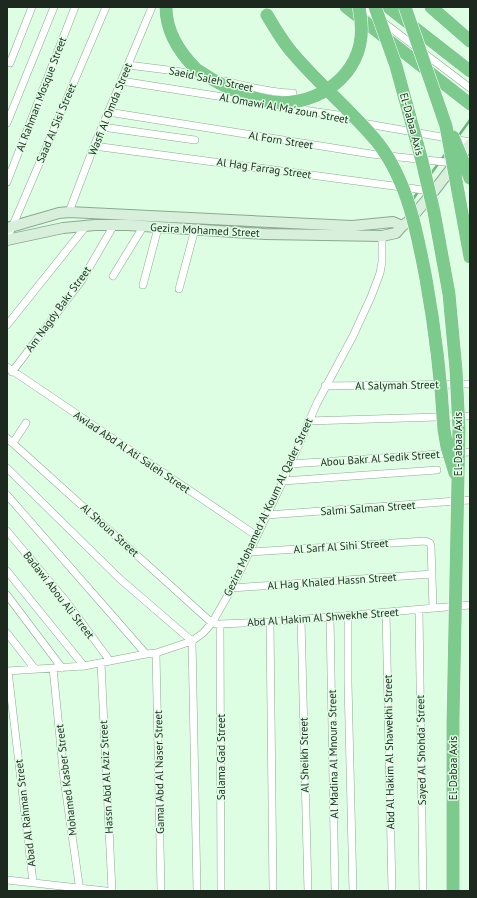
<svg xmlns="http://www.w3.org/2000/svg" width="477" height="898" font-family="'PT Sans',sans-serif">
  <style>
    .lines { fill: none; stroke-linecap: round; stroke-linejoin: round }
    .stream { stroke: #6eb67c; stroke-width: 2.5 }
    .street-casing { stroke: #8ba990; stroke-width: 8 }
    .secondary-casing { stroke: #8ba990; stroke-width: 12 }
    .highway-casing { stroke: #fff; stroke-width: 14 }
    .street { stroke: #fff; stroke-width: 7 }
    .secondary { stroke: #d8efdc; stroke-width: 10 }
    .highway { stroke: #7cca8c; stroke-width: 13 }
    .highway-bridge-casing { stroke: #fff; stroke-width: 14; stroke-linecap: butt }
    .highway-bridge { stroke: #7cca8c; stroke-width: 13 }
    .labels { text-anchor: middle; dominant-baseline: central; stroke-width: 3; stroke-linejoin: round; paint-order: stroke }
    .street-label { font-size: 11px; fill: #1d291f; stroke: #defee3 }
  </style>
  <rect width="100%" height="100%" fill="#defee3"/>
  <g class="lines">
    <path class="stream" d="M 457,138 L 470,120
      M 430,175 L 446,153
      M 412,201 L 419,190"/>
    <g class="street-casing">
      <path id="street" d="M 363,7 L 470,88
        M 10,63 L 32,7
        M 128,65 L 176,71 L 201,76
        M 121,81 L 249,101
        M 224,81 C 247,86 270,93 293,93
        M 283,107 L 338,115 L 368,124 L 470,142
        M 108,112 L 371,154 L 454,163
        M 7,123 L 54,7
        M 102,127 L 195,140
        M 94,146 L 431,191
        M 7,182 L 75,7
        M 69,212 L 94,146 L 152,7
        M 7,239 L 106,7
        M 113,276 L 143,227
        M 143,285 L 158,228
        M 179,289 L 195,229
        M 7,325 L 87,225
        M 7,367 L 257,536
        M 12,372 L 82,280 L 114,225
        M 325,386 L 470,384
        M 308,421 L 470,416
        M 7,438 L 212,623 L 220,624 L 270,622 L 470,605
        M 13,443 L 26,423
        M 290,464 L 470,452
        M 7,468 L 120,579 L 192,641 L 197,891
        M 283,481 L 437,470
        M 7,495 L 146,654
        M 267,515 L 470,500
        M 7,531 L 66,601 L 110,661
        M 249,552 L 425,541 L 430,543 L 431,546 L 433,608
        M 7,571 L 84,666
        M 232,588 L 432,574
        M 7,595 L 62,668
        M 419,610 L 423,891
        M 386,612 L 392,891
        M 348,615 L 348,683 L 353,891
        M 330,617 L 335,891
        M 301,619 L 308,891
        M 270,622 L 273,891
        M 220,624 L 221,891
        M 7,633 L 35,669
        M 156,653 L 161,891
        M 101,663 L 112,891
        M 53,668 L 64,779 L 80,891
        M 7,671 L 84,666 L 146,654 L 156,653 L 192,641 L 203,633 L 212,623 L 232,588 L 283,481 L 317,403 L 353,336 L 371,297 L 380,273 L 382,262 L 382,236
        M 8,671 L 33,882
        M 7,880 L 106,891"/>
    </g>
    <g class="secondary-casing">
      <path id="secondary" d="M 7,228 L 59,213 L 69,212 L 352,226 L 393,222 L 402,226
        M 7,240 L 63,228 L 95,225 L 128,225 L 265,234 L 382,236 L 396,233 L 402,226 L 408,222 L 434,191 L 470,144"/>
    </g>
    <g class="highway-casing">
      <path id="highway" d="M 166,7 C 166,32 179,52 196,69
        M 346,7 L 470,104
        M 388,7 L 470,71
        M 431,7 L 470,41"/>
    </g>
    <use href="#street" class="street"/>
    <use href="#secondary" class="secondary"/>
    <use href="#highway" class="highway"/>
    <g class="highway-bridge-casing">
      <path id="highway-bridge" d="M 375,7 L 396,66 L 422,161 L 434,212 L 449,294 L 456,370 L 459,429 L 453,721 L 453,891
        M 405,7 L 446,126 L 470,257
        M 267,15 C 274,27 281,39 290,50 C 317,83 351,110 378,143 C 408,182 417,232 426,279 C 435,329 441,379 444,430 L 447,447 L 455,473
        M 196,69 C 218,84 241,96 267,101 C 309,110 357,81 361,37 C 362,27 361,17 359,7
        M 453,137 L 470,178"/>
    </g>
    <use href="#highway-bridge" class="highway-bridge"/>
  </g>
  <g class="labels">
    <g class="street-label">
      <text transform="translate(211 79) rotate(12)">Saeid Saleh Street</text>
      <text transform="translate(41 94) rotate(-69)">Al Rahman Mosque Street</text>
      <text transform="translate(284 108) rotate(10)">Al Omawi Al Ma'zoun Street</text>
      <text transform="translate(110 109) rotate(-68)">Wasfi Al Omda Street</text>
      <text transform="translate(56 123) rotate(-67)">Saad Al Sisi Street</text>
      <text transform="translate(412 124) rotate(75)">El-Dabaa Axis</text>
      <text transform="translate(281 140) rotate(9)">Al Forn Street</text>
      <text transform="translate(264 168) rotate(8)">Al Hag Farrag Street</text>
      <text transform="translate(205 230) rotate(3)">Gezira Mohamed Street</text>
      <text transform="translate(58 309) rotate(-54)">Am Nagdy Bakr Street</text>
      <text transform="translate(397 385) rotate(-1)">Al Salymah Street</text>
      <text transform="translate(458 444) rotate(-90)">El-Dabaa Axis</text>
      <text transform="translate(132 452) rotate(34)">Awlad Abd Al Ati Saleh Street</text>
      <text transform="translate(380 458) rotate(-4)">Abou Bakr Al Sedik Street</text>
      <text transform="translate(268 507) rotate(-65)">Gezira Mohamed Al Koum Al Qader Street</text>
      <text transform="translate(368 508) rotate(-4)">Salmi Salman Street</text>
      <text transform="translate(110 530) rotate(42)">Al Shoun Street</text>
      <text transform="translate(341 546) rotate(-4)">Al Sarf Al Sihi Street</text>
      <text transform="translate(332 581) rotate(-4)">Al Hag Khaled Hassn Street</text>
      <text transform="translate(59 595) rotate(52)">Badawi Abou Ali Street</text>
      <text transform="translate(323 617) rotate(-4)">Abd Al Hakim Al Shwekhe Street</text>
      <text transform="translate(421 750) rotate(-91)">Sayed Al Shohda' Street</text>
      <text transform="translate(389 752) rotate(-91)">Abd Al Hakim Al Shawekhi Street</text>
      <text transform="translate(333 754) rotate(-91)">Al Madina Al Mnoura Street</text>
      <text transform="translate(304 755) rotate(-91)">Al Sheikh Street</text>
      <text transform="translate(221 757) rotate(-90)">Salama Gad Street</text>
      <text transform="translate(453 768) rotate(-90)">El-Dabaa Axis</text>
      <text transform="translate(159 772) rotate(-91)">Gamal Abd Al Naser Street</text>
      <text transform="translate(106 777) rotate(-93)">Hassn Abd Al Aziz Street</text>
      <text transform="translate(66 780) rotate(-97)">Mohamed Kasber Street</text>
      <text transform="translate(25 813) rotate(-97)">Abad Al Rahman Street</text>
    </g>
  </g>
  <rect width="477" height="898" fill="none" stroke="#1d291f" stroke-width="16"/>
</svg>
